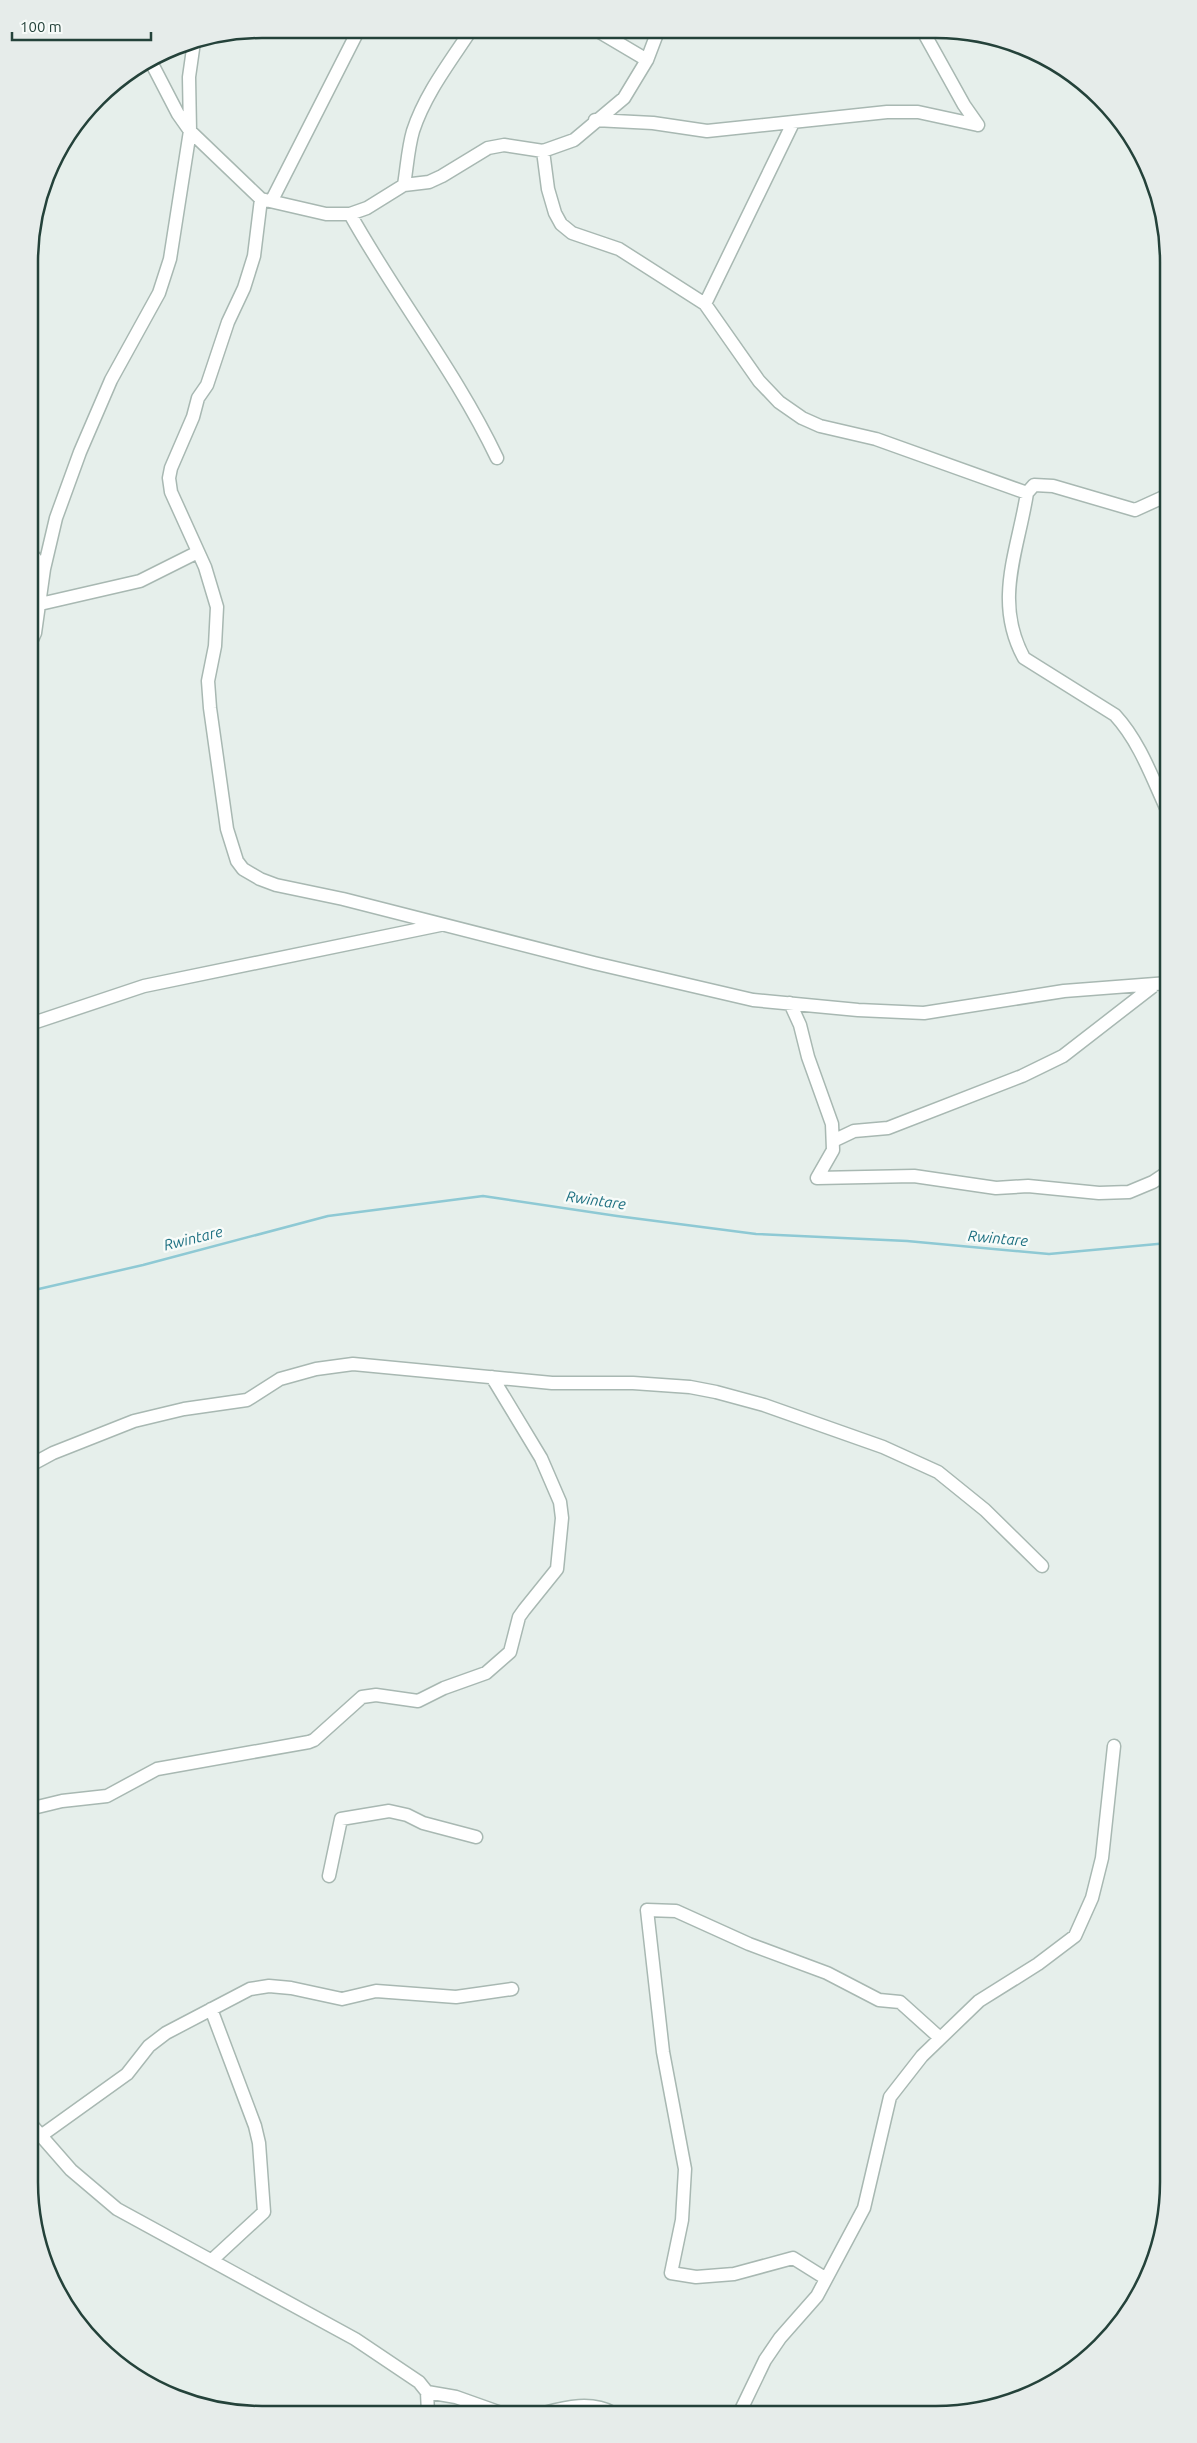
<svg xmlns="http://www.w3.org/2000/svg" width="1197" height="2443" font-family="Ubuntu,sans-serif">
  <style>
    .lines { fill: none; stroke-linecap: round; stroke-linejoin: round }
    .stream { stroke: #8ec9d4; stroke-width: 2.5 }
    .minor-casing { stroke: #a8b8b2; stroke-width: 15 }
    .minor { stroke: #fff; stroke-width: 12 }
    .labels { text-anchor: middle; dominant-baseline: central; stroke-width: 5; stroke-linejoin: round; paint-order: stroke }
    .water-label { font-size: 15px; font-style: italic; fill: #1c6f80; stroke: #f7fbf9 }
    .rim { fill: none; stroke: #24423a; stroke-width: 2.5 }
  </style>
  <rect width="100%" height="100%" fill="#e6efeb"/>
  <g class="lines">
    <path class="stream" d="M 30,1291 L 143,1265 L 328,1216 L 483,1196 L 617,1216 L 756,1234 L 907,1241 L 1049,1254 L 1168,1243"/>
    <g class="minor-casing">
      <path id="minor" d="M 598,31 L 647,60
        M 924,33 L 964,105 L 978,125
        M 150,60 L 178,114 L 190,131 L 261,199 L 326,214 L 350,214 L 367,208 L 404,185 L 429,182 L 442,176 L 488,148 L 504,145 L 543,151 L 574,140 L 624,98 L 647,60 L 658,31
        M 595,120 L 653,123 L 707,131 L 887,112 L 918,112 L 978,125
        M 543,151 L 548,189 L 555,213 L 561,224 L 572,233 L 619,249 L 705,304 L 759,381 L 779,402 L 802,418 L 820,426 L 876,439 L 1027,493
        M 404,185 C 407,167 408,148 413,131 C 425,94 450,62 471,30
        M 261,199 L 254,256 L 244,288 L 228,322 L 207,385 L 198,398 L 193,417 L 171,468 L 169,478 L 171,492 L 205,567 L 217,607 L 215,646 L 208,681 L 210,708 L 227,829 L 237,861 L 243,869 L 260,879 L 276,885 L 343,899 L 594,963 L 753,1000 L 858,1010 L 924,1013 L 1064,991 L 1168,983
        M 272,200 L 359,29
        M 350,214 C 397,298 456,372 497,458
        M 705,304 L 793,123
        M 30,552 L 44,569
        M 40,604 L 140,581 L 198,552
        M 30,644 L 35,633 L 44,569 L 56,518 L 80,452 L 111,380 L 159,293 L 170,259 L 190,131 L 189,77 L 194,42
        M 1168,812 C 1153,780 1140,742 1115,715 L 1024,658 C 993,601 1018,551 1027,493 L 1034,485 L 1053,486 L 1135,510 L 1168,495
        M 790,1003 L 800,1025 L 808,1057 L 832,1124 L 833,1150 L 817,1178 L 914,1176 L 996,1188 L 1028,1186 L 1099,1193 L 1129,1192 L 1153,1182 L 1168,1172
        M 30,1024 L 144,986 L 440,925
        M 833,1141 L 854,1131 L 888,1128 L 1022,1076 L 1063,1056 L 1152,987
        M 29,1466 L 53,1453 L 134,1421 L 184,1409 L 247,1400 L 280,1379 L 316,1369 L 353,1364 L 552,1383 L 633,1383 L 690,1387 L 716,1392 L 764,1405 L 883,1447 L 938,1472 L 985,1510 L 1042,1566
        M 29,1809 L 62,1801 L 107,1796 L 157,1769 L 309,1742 L 314,1740 L 362,1697 L 376,1695 L 418,1701 L 444,1688 L 486,1673 L 510,1652 L 519,1617 L 524,1610 L 557,1569 L 562,1518 L 560,1502 L 541,1458 L 492,1377
        M 329,1876 L 341,1819 L 389,1811 L 407,1815 L 423,1823 L 476,1837
        M 211,2009 L 255,2126 L 259,2143 L 264,2212 L 212,2260
        M 29,2122 L 71,2170 L 117,2209 L 355,2339 L 419,2382 L 427,2392 L 428,2413
        M 42,2135 L 127,2074 L 149,2046 L 166,2033 L 250,1989 L 269,1986 L 291,1988 L 342,1999 L 376,1991 L 456,1997 L 512,1989
        M 825,2278 L 793,2258 L 734,2274 L 696,2277 L 671,2273 L 682,2220 L 685,2169 L 663,2052 L 647,1910 L 676,1911 L 749,1944 L 827,1973 L 879,2000 L 900,2002 L 940,2038
        M 427,2392 L 456,2397 L 501,2413
        M 544,2413 C 566,2407 592,2401 613,2413
        M 739,2414 L 765,2360 L 780,2338 L 817,2296 L 864,2208 L 890,2097 L 922,2056 L 979,2001 L 1038,1964 L 1075,1936 L 1092,1898 L 1102,1858 L 1114,1746"/>
    </g>
    <use href="#minor" class="minor"/>
  </g>
  <g class="labels">
    <g class="water-label">
      <text transform="translate(596 1200) rotate(8)">Rwintare</text>
      <text transform="translate(193 1238) rotate(-14)">Rwintare</text>
      <text transform="translate(998 1238) rotate(5)">Rwintare</text>
    </g>
  </g>
  <path d="M0 0H1197V2443H0ZM262 38H936A224 224 0 0 1 1160 262V2182A224 224 0 0 1 936 2406H262A224 224 0 0 1 38 2182V262A224 224 0 0 1 262 38Z" fill="#e6ecea" fill-rule="evenodd"/>
  <path class="rim" d="M262 38H936A224 224 0 0 1 1160 262V2182A224 224 0 0 1 936 2406H262A224 224 0 0 1 38 2182V262A224 224 0 0 1 262 38Z"/>
  <path d="M12 32v8h139v-8" fill="none" stroke="#24423a" stroke-width="2.5"/>
  <text x="20" y="32" font-size="15" fill="#24423a" stroke="#f7fbf9" stroke-width="4" paint-order="stroke">100 m</text>
</svg>
